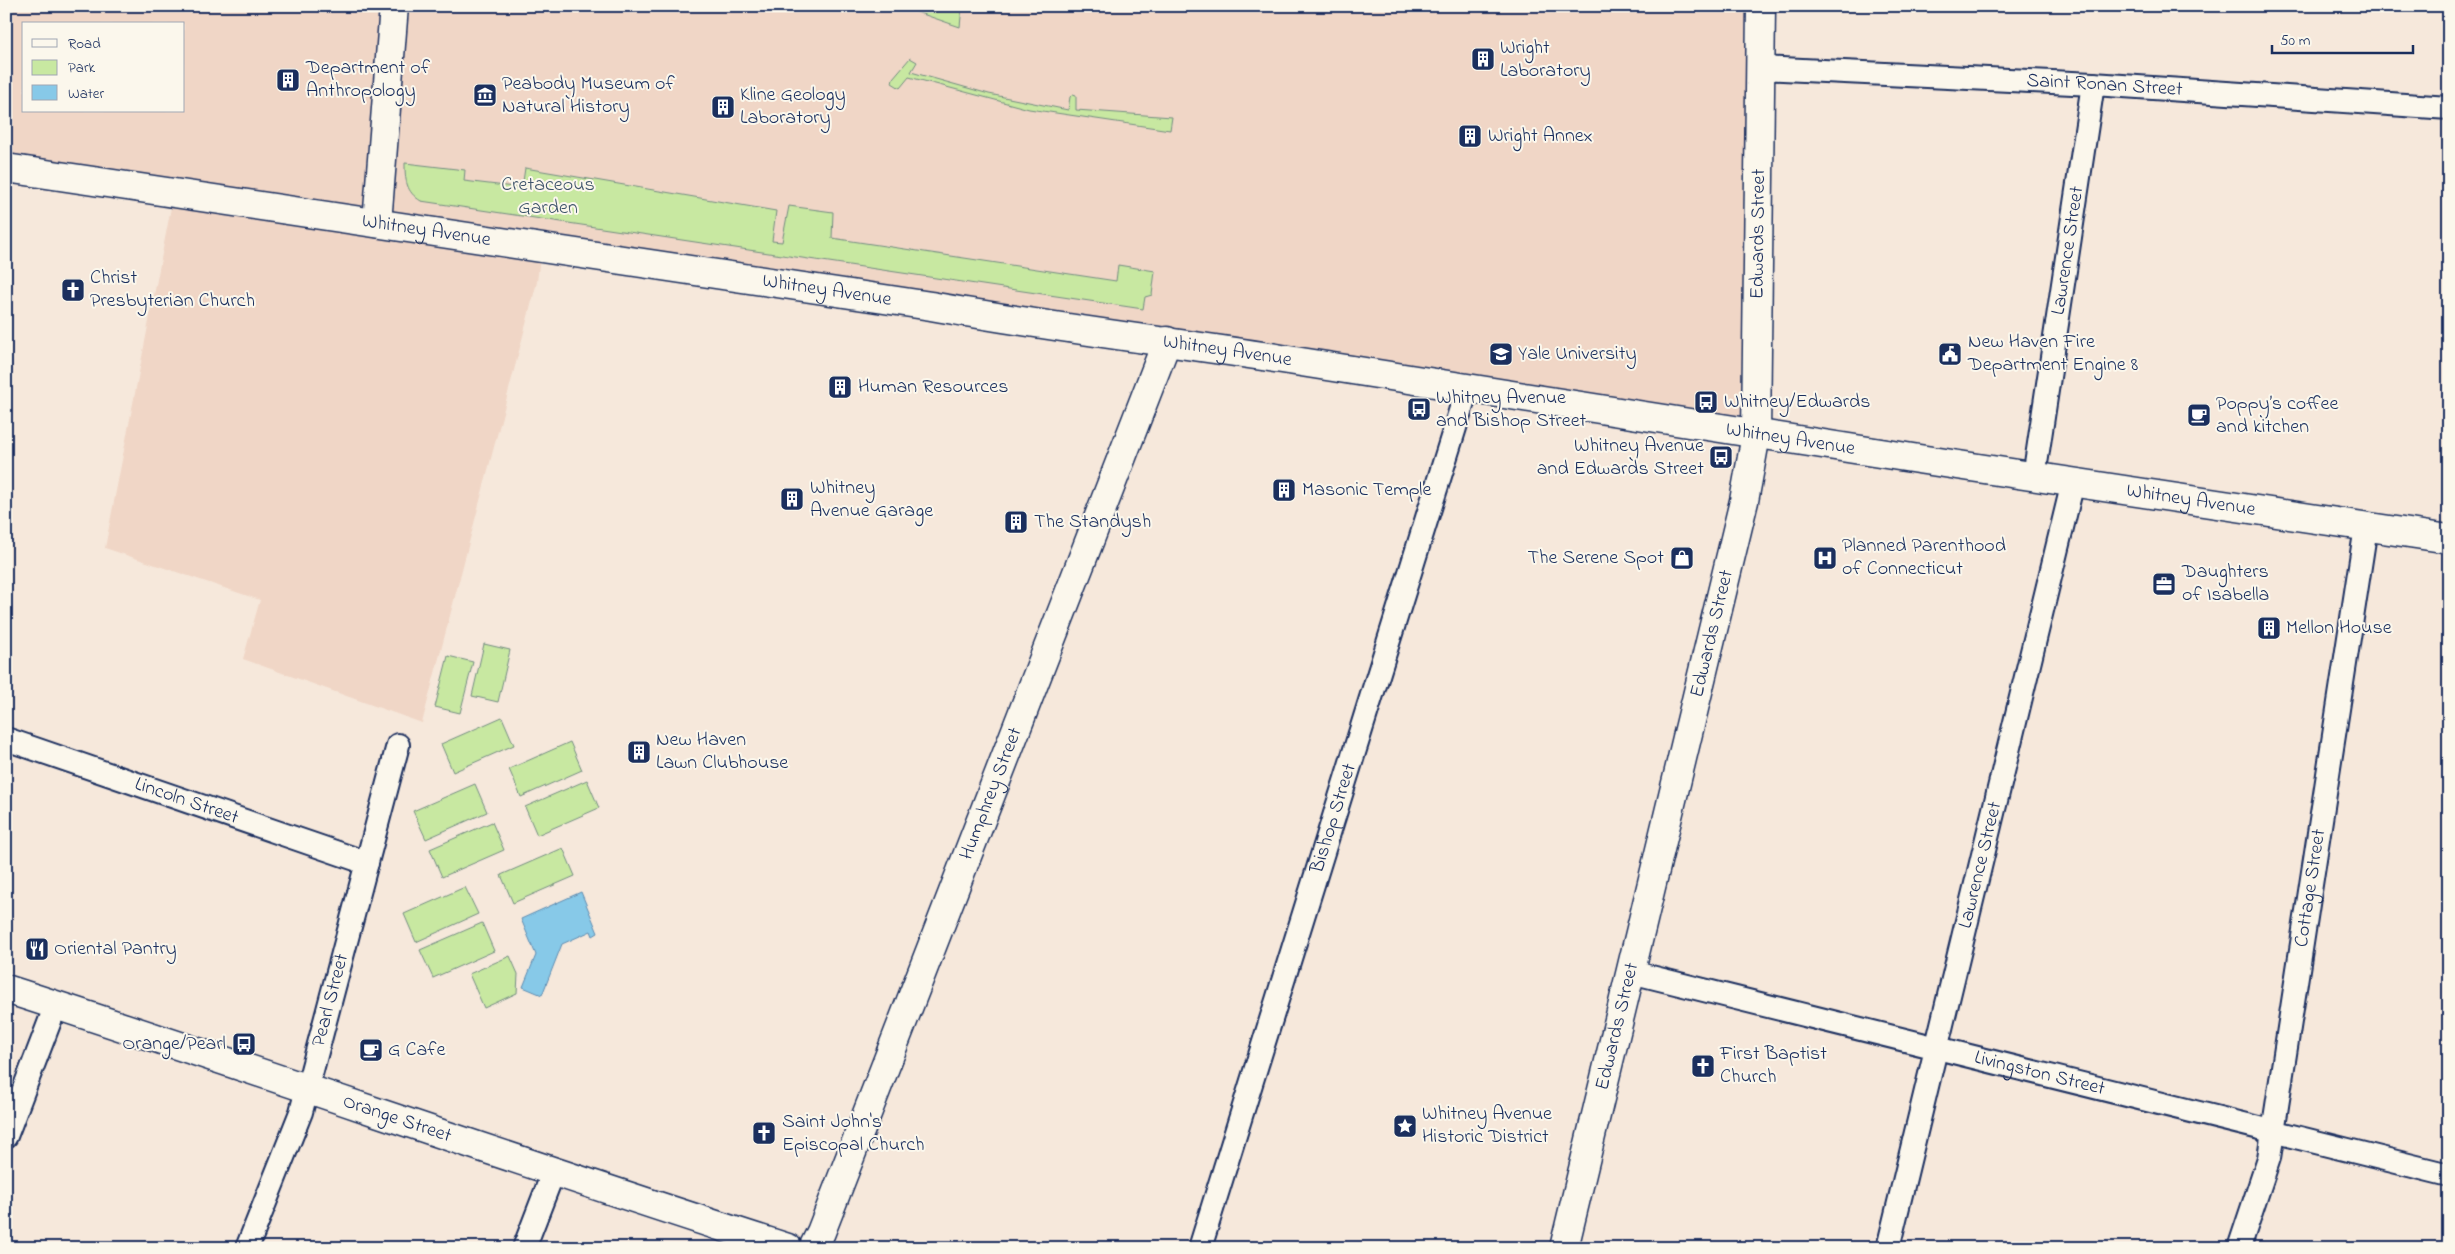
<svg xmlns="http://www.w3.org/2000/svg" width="2455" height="1254" font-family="'Indie Flower',sans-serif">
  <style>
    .built { fill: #f0d6c6; fill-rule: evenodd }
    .green { fill: #c8e8a1; stroke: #728c80 }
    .water { fill: #87c9e8; stroke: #5c8bb1 }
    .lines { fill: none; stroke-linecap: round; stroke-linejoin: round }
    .minor-casing { stroke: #1b2f5e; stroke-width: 26 }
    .tertiary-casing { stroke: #1b2f5e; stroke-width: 31 }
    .secondary-casing { stroke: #1b2f5e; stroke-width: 31 }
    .primary-casing { stroke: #1b2f5e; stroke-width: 31 }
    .minor { stroke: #fbf7ec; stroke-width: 22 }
    .tertiary { stroke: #fbf7ec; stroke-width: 28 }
    .secondary { stroke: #fbf7ec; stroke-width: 28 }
    .primary { stroke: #fbf7ec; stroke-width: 28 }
    .labels { text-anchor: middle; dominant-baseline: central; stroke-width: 4; stroke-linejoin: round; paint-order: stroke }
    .poi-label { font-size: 20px; fill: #1b2f5e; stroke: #fbf7ec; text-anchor: start }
    .street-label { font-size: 20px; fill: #1b2f5e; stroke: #fbf7ec }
    .park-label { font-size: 20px; fill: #3e546b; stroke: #fbf7ec }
  </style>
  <rect width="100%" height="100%" fill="#f6e8db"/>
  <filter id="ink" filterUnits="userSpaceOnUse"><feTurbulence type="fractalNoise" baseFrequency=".02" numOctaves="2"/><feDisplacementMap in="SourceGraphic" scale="10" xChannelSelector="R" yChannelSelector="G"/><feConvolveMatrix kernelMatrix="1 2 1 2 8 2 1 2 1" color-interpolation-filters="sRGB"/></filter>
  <g filter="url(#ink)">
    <path class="built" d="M 6,6 L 1761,6 L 1756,435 L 541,248 L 537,282 L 422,723 L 243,659 L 260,600 L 105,548 L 174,192 L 6,168 ZM 24,24 L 184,24 L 184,111 L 24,111 Z"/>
    <path class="green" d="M 899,6 L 962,6 L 960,27 Z
      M 910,58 L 917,62 L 911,72 L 989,94 L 1068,110 L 1070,97 L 1073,94 L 1076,95 L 1076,110 L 1172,117 L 1170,130 L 1029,109 L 909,77 L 900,88 L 892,83 L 893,78 Z
      M 405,163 L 465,170 L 464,181 L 522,188 L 525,168 L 776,211 L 772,241 L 782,242 L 789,206 L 833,212 L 832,238 L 1116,281 L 1118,265 L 1155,271 L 1152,295 L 1145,297 L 1143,309 L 421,201 C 406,192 405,180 405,163 Z
      M 484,644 L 510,650 L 498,702 L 472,696 Z
      M 448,656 L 473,662 L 460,713 L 435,707 Z
      M 502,717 L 514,745 L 453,772 L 441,744 Z
      M 570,742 L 582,770 L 521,797 L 509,769 Z
      M 587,780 L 599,808 L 537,835 L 525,807 Z
      M 475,784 L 487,812 L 426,839 L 413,811 Z
      M 492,822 L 504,850 L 442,877 L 430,849 Z
      M 563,848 L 575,876 L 513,903 L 501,875 Z
      M 465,887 L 478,914 L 416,942 L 404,914 Z
      M 482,923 L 494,951 L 433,978 L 420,950 Z
      M 510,956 L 518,974 L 517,993 L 484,1008 L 469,974 Z"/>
    <path class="water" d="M 581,892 L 598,933 L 593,936 L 591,931 L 562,944 L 542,995 L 523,987 L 536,955 L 521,919 Z"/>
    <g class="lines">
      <g class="minor-casing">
        <g id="minor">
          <path id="s1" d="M 1760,68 L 2093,84 L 2449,108"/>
          <path id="s2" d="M 2034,477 L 2093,84"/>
          <path id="s3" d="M 6,739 L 367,863"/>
          <path id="s4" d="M 1631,972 L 2449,1175"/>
          <path d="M 6,1136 L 56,1005"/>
          <path id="s5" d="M 247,1248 L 301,1112 L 398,745"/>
          <path d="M 524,1248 L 553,1173"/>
          <path id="s6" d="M 1200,1248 L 1467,389"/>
          <path id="s7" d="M 1888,1248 L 2073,482"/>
          <path id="s8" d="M 2239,1248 L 2269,1158 L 2366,527"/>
        </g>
      </g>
      <g class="tertiary-casing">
        <g id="tertiary">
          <path d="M 377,223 L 394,6"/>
          <path id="s9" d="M 813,1248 L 821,1232 L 1167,341"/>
          <path id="s10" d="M 1564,1248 L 1744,501 L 1756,435"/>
        </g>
      </g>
      <g class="secondary-casing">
        <g id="secondary">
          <path id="s11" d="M 1756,435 L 1761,6"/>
          <path id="s12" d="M 6,989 C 268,1073 526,1165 788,1248"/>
        </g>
      </g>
      <g class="primary-casing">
        <g id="primary">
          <path id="s13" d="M 6,168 L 931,306 C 1048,327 1165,341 1282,359 C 1670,422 2060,481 2449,539"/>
        </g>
      </g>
      <use href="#minor" class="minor"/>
      <use href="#tertiary" class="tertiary"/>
      <use href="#secondary" class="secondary"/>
      <use href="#primary" class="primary"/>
    </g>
  </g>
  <defs>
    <g id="building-square" transform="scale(1.25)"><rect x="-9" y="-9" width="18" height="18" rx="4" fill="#1b2f5e" stroke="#fbf7ec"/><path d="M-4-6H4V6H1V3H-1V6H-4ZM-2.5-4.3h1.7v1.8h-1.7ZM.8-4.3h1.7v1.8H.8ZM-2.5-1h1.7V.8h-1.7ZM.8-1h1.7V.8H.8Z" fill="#fff"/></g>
    <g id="museum-square" transform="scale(1.25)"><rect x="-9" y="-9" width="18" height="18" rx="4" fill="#1b2f5e" stroke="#fbf7ec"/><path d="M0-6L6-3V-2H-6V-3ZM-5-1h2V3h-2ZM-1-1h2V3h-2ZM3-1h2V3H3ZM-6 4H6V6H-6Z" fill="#fff"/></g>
    <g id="church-square" transform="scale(1.25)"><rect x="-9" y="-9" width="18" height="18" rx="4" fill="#1b2f5e" stroke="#fbf7ec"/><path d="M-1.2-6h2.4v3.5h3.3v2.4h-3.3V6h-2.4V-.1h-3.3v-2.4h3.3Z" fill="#fff"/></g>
    <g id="university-square" transform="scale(1.25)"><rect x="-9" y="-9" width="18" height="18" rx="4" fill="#1b2f5e" stroke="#fbf7ec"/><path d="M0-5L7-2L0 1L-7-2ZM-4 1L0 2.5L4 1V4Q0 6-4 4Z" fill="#fff"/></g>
    <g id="civic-square" transform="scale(1.25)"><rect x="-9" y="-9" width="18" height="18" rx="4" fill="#1b2f5e" stroke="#fbf7ec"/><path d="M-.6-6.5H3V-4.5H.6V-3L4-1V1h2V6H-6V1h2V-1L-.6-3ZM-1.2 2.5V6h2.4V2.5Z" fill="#fff"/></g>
    <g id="bus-square" transform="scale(1.25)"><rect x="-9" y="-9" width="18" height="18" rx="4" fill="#1b2f5e" stroke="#fbf7ec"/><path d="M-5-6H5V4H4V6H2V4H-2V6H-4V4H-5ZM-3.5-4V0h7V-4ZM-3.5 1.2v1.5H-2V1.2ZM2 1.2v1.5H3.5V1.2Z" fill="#fff"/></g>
    <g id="cafe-square" transform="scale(1.25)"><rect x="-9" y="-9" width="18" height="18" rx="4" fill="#1b2f5e" stroke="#fbf7ec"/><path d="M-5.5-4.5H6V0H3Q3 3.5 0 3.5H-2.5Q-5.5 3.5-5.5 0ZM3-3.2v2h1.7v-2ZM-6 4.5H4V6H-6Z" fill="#fff"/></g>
    <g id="shop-square" transform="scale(1.25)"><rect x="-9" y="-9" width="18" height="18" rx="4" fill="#1b2f5e" stroke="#fbf7ec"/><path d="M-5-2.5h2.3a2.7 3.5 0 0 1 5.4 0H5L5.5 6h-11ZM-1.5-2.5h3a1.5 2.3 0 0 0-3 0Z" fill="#fff"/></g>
    <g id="hospital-square" transform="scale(1.25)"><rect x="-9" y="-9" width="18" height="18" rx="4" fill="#1b2f5e" stroke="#fbf7ec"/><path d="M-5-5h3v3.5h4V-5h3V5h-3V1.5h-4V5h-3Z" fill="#fff"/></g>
    <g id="office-square" transform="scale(1.25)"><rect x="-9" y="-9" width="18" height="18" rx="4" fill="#1b2f5e" stroke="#fbf7ec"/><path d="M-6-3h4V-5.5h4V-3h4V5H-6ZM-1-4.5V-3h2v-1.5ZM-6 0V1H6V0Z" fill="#fff"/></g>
    <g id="restaurant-square" transform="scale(1.25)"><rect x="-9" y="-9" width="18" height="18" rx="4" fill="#1b2f5e" stroke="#fbf7ec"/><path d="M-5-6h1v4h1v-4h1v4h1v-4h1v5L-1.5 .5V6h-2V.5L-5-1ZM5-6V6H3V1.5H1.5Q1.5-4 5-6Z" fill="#fff"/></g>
    <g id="sight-square" transform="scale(1.25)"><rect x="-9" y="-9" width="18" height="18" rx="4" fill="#1b2f5e" stroke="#fbf7ec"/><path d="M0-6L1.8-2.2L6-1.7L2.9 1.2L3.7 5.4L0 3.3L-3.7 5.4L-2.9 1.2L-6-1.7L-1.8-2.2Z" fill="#fff"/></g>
  </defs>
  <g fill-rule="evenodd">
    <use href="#building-square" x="1483" y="59"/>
    <use href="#building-square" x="288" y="80"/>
    <use href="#museum-square" x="485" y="95"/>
    <use href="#building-square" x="723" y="107"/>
    <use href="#building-square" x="1470" y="136"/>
    <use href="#church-square" x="73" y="290"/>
    <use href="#university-square" x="1501" y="354"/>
    <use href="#civic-square" x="1950" y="354"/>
    <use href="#building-square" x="840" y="387"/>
    <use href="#bus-square" x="1706" y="402"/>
    <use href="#bus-square" x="1419" y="409"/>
    <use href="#cafe-square" x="2199" y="415"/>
    <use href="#bus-square" x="1721" y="457"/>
    <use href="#building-square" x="1284" y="490"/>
    <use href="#building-square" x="792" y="499"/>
    <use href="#building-square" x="1016" y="522"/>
    <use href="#shop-square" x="1682" y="558"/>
    <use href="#hospital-square" x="1825" y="558"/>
    <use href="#office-square" x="2164" y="584"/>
    <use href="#building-square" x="2269" y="628"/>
    <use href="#building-square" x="639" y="752"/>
    <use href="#restaurant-square" x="37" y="949"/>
    <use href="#bus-square" x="244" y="1044"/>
    <use href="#cafe-square" x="371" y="1050"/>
    <use href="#church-square" x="1703" y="1066"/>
    <use href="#sight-square" x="1405" y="1126"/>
    <use href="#church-square" x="764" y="1133"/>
  </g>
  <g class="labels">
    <g class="poi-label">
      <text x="1500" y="48">Wright<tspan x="1500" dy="23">Laboratory</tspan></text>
      <text x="306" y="68">Department of<tspan x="306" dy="23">Anthropology</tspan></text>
      <text x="502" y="84">Peabody Museum of<tspan x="502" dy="23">Natural History</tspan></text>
      <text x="740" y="95">Kline Geology<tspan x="740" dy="23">Laboratory</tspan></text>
      <text x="1488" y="136">Wright Annex</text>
      <text x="90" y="278">Christ<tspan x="90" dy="23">Presbyterian Church</tspan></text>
      <text x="1968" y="342">New Haven Fire<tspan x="1968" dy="23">Department Engine 8</tspan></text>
      <text x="1518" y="354">Yale University</text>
      <text x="858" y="387">Human Resources</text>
      <text x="1436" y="398">Whitney Avenue<tspan x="1436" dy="23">and Bishop Street</tspan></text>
      <text x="1724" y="402">Whitney/Edwards</text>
      <text x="2216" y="404">Poppy’s coffee<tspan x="2216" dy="23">and kitchen</tspan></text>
      <text x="1704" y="446" text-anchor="end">Whitney Avenue<tspan x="1704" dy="23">and Edwards Street</tspan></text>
      <text x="810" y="488">Whitney<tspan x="810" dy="23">Avenue Garage</tspan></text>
      <text x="1302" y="490">Masonic Temple</text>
      <text x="1034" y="522">The Standysh</text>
      <text x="1842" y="546">Planned Parenthood<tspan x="1842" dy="23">of Connecticut</tspan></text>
      <text x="1664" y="558" text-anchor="end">The Serene Spot</text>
      <text x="2182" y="572">Daughters<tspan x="2182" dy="23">of Isabella</tspan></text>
      <text x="2286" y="628">Mellon House</text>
      <text x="656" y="740">New Haven<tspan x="656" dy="23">Lawn Clubhouse</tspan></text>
      <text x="54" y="949">Oriental Pantry</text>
      <text x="226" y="1044" text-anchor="end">Orange/Pearl</text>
      <text x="388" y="1050">G Cafe</text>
      <text x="1720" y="1054">First Baptist<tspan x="1720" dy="23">Church</tspan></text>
      <text x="1422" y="1114">Whitney Avenue<tspan x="1422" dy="23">Historic District</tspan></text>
      <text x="782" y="1122">Saint John's<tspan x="782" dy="23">Episcopal Church</tspan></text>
    </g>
    <g class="street-label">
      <text stroke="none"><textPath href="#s1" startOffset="345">Saint Ronan Street</textPath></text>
      <text stroke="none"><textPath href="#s13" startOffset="425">Whitney Avenue</textPath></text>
      <text stroke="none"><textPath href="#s11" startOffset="201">Edwards Street</textPath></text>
      <text stroke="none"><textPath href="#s2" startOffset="229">Lawrence Street</textPath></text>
      <text stroke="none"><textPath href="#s13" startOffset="830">Whitney Avenue</textPath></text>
      <text stroke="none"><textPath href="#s13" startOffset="1235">Whitney Avenue</textPath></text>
      <text stroke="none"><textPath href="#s13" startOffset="1805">Whitney Avenue</textPath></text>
      <text stroke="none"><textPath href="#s13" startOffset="2210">Whitney Avenue</textPath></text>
      <text stroke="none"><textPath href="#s10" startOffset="632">Edwards Street</textPath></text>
      <text stroke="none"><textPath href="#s9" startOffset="488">Humphrey Street</textPath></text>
      <text stroke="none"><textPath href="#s3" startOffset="191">Lincoln Street</textPath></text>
      <text stroke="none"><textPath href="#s6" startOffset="450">Bishop Street</textPath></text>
      <text stroke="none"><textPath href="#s7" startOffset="394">Lawrence Street</textPath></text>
      <text stroke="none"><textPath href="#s8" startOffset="368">Cottage Street</textPath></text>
      <text stroke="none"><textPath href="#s5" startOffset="262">Pearl Street</textPath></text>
      <text stroke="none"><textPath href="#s10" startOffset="228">Edwards Street</textPath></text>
      <text stroke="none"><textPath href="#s4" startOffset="421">Livingston Street</textPath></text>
      <text stroke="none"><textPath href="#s12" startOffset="412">Orange Street</textPath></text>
    </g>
    <g class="park-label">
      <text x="548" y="185">Cretaceous<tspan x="548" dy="23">Garden</tspan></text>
    </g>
  </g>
  <rect width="2455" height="1254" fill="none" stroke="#fbf7ec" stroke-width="25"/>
  <rect x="12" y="12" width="2430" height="1229" fill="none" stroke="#1b2f5e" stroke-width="2" filter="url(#ink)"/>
  <rect x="22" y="22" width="162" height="90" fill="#fbf7ec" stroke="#a1a7b3"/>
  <rect x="32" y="39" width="25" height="8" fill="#fbf7ec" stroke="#a1a7b3"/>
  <text x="68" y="48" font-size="15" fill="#1b2f5e">Road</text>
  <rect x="32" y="60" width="25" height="15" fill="#c8e8a1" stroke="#a1a7b3"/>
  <text x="68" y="72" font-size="15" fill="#1b2f5e">Park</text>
  <rect x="32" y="85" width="25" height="15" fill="#87c9e8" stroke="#a1a7b3"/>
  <text x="68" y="98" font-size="15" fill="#1b2f5e">Water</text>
  <path d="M2272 45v8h141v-8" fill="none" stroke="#1b2f5e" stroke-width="2.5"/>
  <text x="2280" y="45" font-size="15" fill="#1b2f5e" stroke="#fbf7ec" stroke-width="4" paint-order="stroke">50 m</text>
</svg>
